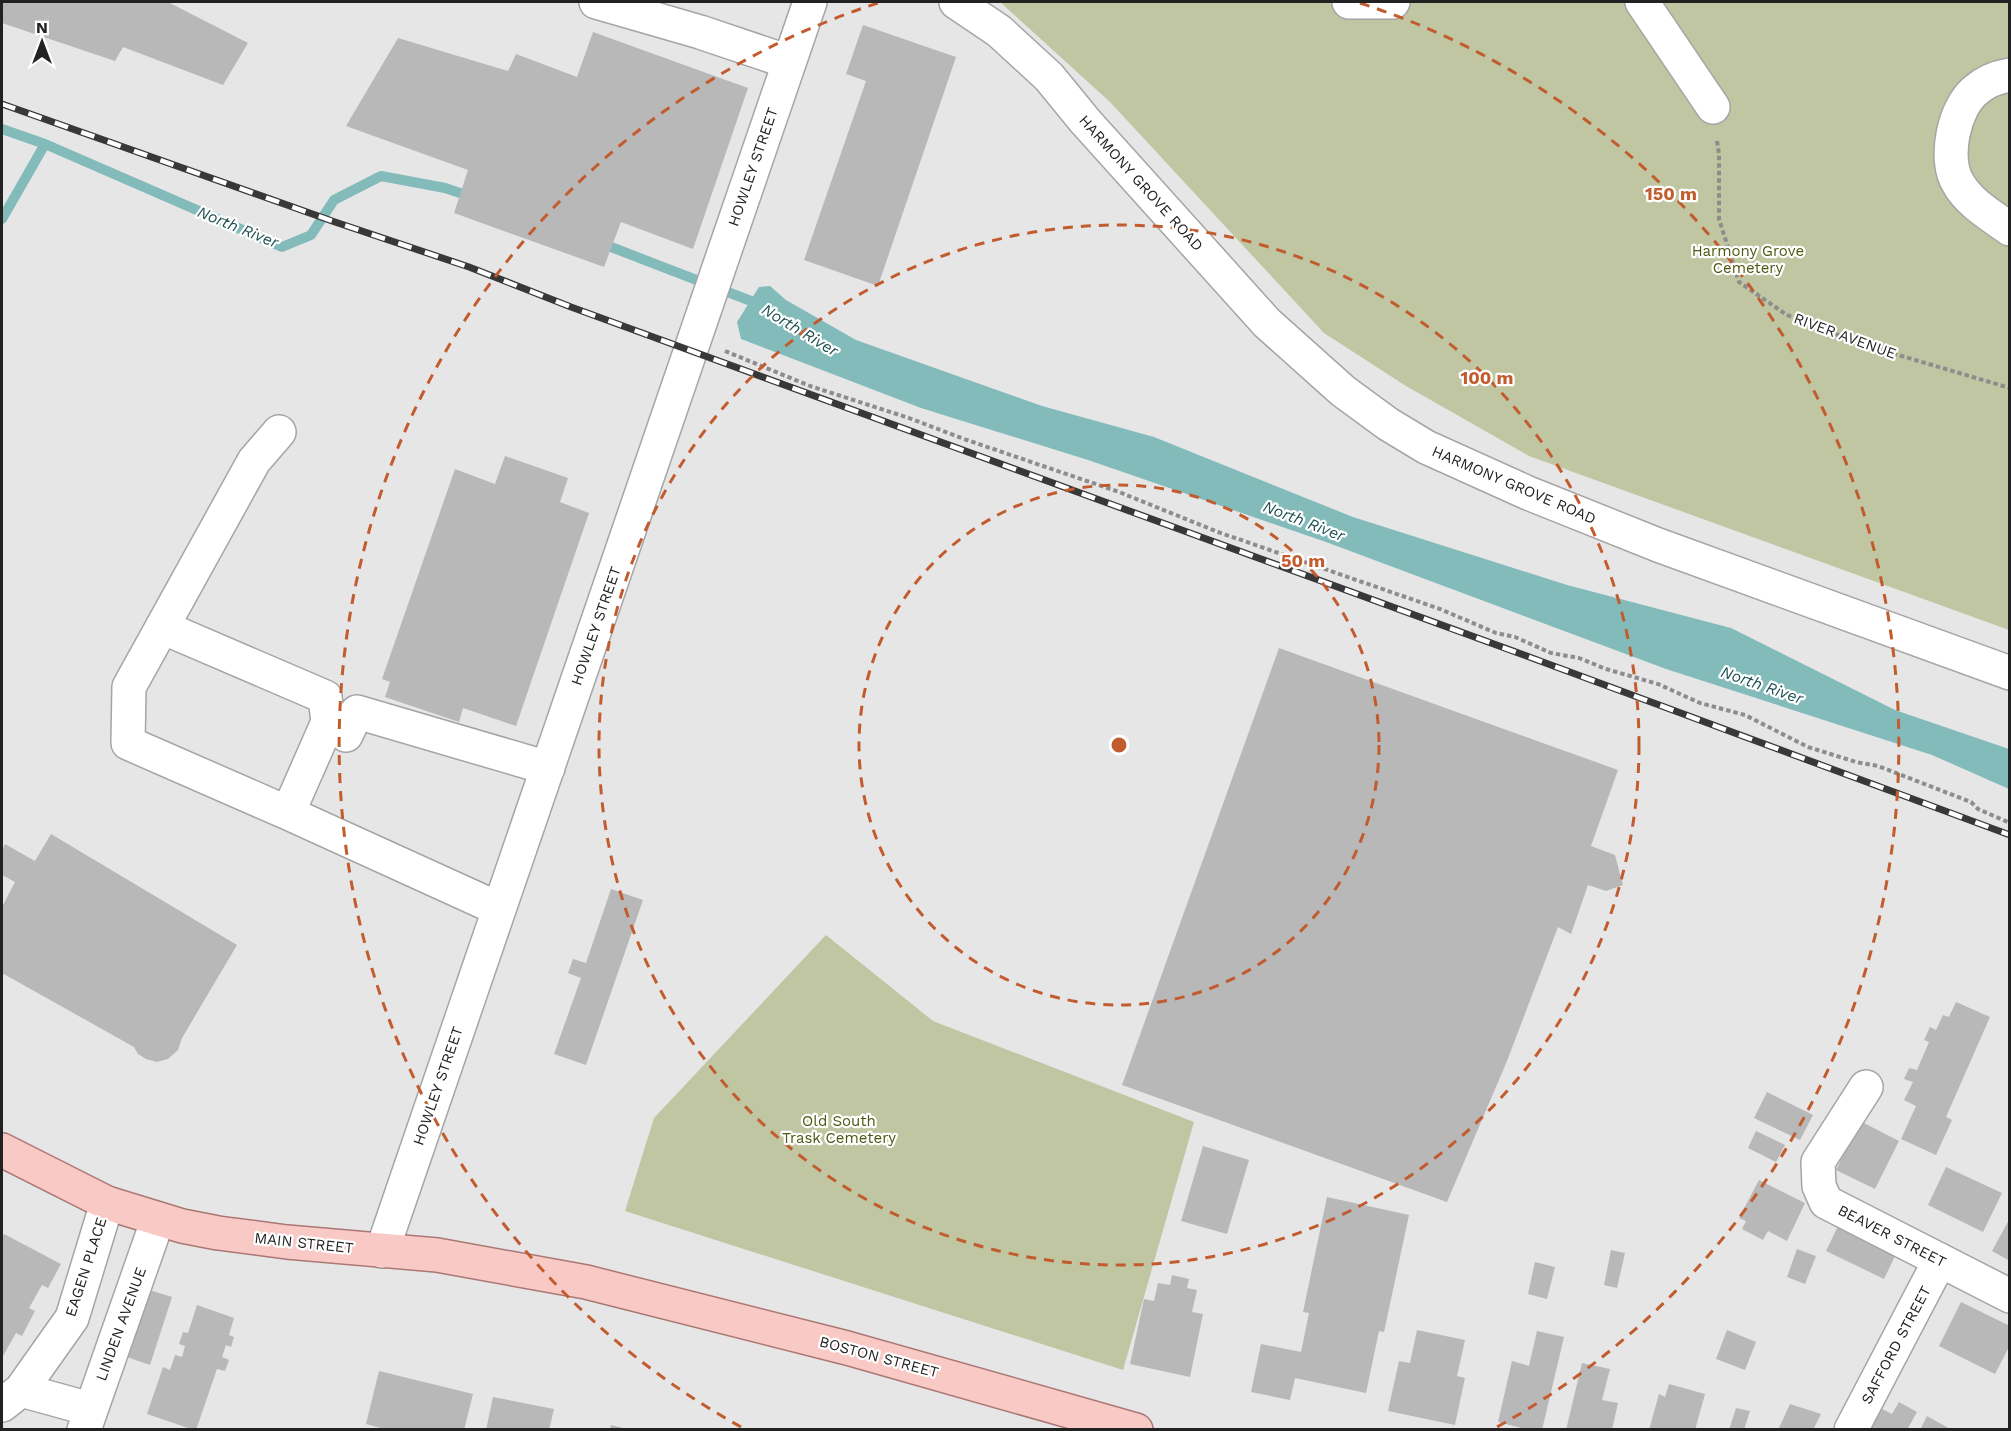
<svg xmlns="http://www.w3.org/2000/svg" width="2011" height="1431" font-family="'Work Sans',sans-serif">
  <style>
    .green { fill: #c0c6a1 }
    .water { fill: #83bbbb }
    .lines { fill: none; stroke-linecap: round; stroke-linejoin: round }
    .stream { stroke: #83bbbb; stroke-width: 10 }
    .building { fill: #b8b8b9 }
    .minor-casing { stroke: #a5a5a6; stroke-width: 36 }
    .major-casing { stroke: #ab7774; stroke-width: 36 }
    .path { stroke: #8d8d8e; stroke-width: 4; stroke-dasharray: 4.5 3; stroke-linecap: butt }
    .minor { stroke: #fff; stroke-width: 33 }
    .major { stroke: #f9c9c6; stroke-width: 33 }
    .rail-casing { stroke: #383838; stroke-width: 7 }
    .rail { stroke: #fff; stroke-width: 4.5; stroke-dasharray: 14; stroke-linecap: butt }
    .ring { fill: none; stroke: #c25c2e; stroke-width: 3; stroke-dasharray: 10 8 }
    .labels { text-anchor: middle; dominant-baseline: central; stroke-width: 4.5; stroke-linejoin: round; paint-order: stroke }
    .street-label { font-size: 15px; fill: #222; stroke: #fff }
    .park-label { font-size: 15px; fill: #505712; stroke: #fff }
    .water-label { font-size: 16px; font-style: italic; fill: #1f5152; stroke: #fff }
    .centre { fill: #c25c2e; stroke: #fff; stroke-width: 3 }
    .ring-label { font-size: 18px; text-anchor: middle; font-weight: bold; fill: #c25c2e; stroke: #fff; stroke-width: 4.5; stroke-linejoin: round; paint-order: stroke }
  </style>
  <rect width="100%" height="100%" fill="#e6e6e7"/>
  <path class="green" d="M 1000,2 L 2009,2 L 2009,630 L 1529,456 L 1406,386 L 1324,333 L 1110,102 Z
    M 826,935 L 933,1021 L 1194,1122 L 1123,1370 L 625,1211 L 654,1118 Z"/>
  <path class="water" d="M 770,286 L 786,300 L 856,340 L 1042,406 L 1154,437 L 1353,517 L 1567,585 L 1731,628 L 1895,710 L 2009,749 L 2009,789 L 1932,755 L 1666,669 L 1326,542 L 1088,460 L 921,408 L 741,339 L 737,322 L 759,287 Z"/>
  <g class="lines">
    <path class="stream" d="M 2,129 L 45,144 L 282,247 L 311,235 L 334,200 L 381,176 L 445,188 L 460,193
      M 2,219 L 45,144
      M 611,247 L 751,301"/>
  </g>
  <path class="building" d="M 2,2 L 168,2 L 248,43 L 223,85 L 123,47 L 115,61 L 2,23 Z
    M 863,25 L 956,57 L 878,286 L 804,260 L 866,81 L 846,74 Z
    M 593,32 L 748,88 L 693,249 L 621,222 L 604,267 L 454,213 L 468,170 L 346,126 L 398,38 L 508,71 L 516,54 L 577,77 Z
    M 505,456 L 568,478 L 560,502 L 589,513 L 516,726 L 463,708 L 459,722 L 385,697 L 390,682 L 382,679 L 455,469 L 495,484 Z
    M 1279,648 L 1618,770 L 1591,846 L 1615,855 L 1623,885 L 1606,891 L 1588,885 L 1571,934 L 1558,927 L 1507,1061 L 1447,1202 L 1122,1085 Z
    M 51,834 L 237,945 L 182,1038 L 178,1050 L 168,1059 L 157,1062 L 146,1059 L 138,1054 L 134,1047 L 2,973 L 2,907 L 15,882 L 2,875 L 2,850 L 5,844 L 35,861 Z
    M 611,889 L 643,900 L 586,1065 L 554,1054 L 581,978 L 568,973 L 573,959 L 586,963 Z
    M 1956,1002 L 1990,1017 L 1946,1117 L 1952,1120 L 1936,1155 L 1901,1139 L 1916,1106 L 1904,1100 L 1913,1082 L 1904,1079 L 1909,1068 L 1917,1070 L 1929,1042 L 1924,1040 L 1930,1027 L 1936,1030 L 1943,1015 L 1949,1017 Z
    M 1767,1092 L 1813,1115 L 1800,1140 L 1754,1118 Z
    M 1860,1121 L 1899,1141 L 1875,1189 L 1836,1170 Z
    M 1756,1131 L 1785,1145 L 1776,1162 L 1748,1148 Z
    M 1203,1146 L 1249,1160 L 1227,1234 L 1181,1221 Z
    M 1946,1167 L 2002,1193 L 1983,1232 L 1928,1205 Z
    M 1759,1180 L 1805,1203 L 1787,1241 L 1768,1231 L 1763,1240 L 1742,1229 L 1746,1221 L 1739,1218 Z
    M 1327,1197 L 1409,1215 L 1384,1332 L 1379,1331 L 1366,1393 L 1295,1378 L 1290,1400 L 1251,1392 L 1261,1344 L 1301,1352 L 1309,1313 L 1303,1312 Z
    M 2010,1218 L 2010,1261 L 1992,1251 Z
    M 1839,1224 L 1897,1252 L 1884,1279 L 1826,1251 Z
    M 4,1234 L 61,1264 L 48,1288 L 42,1285 L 29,1308 L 35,1311 L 22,1336 L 16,1333 L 3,1356 L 2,1355 L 2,1239 Z
    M 1797,1249 L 1816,1256 L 1805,1284 L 1787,1277 Z
    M 1611,1250 L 1625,1253 L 1617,1288 L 1604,1285 Z
    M 1535,1262 L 1555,1267 L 1547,1299 L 1528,1294 Z
    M 1172,1275 L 1189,1279 L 1187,1288 L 1197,1290 L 1192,1312 L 1203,1314 L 1190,1377 L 1130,1364 L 1144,1299 L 1154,1301 L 1158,1283 L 1170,1285 Z
    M 143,1288 L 172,1297 L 150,1365 L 121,1355 Z
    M 1961,1302 L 2010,1326 L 2010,1345 L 1995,1374 L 1939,1346 Z
    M 197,1305 L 234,1318 L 229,1335 L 234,1337 L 231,1347 L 226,1345 L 222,1357 L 229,1360 L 225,1371 L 217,1369 L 196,1430 L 194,1430 L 147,1414 L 163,1367 L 170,1370 L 175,1355 L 182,1357 L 185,1346 L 179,1344 L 183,1332 L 188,1333 Z
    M 1417,1330 L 1465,1340 L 1457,1376 L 1465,1378 L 1455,1425 L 1388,1411 L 1399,1361 L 1410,1363 Z
    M 1727,1330 L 1756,1342 L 1745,1370 L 1716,1359 Z
    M 1537,1331 L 1564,1337 L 1542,1430 L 1529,1430 L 1498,1422 L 1512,1361 L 1529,1366 Z
    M 1582,1363 L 1610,1369 L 1602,1400 L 1618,1403 L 1612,1430 L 1566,1430 Z
    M 379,1371 L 473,1394 L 464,1430 L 388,1430 L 366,1424 Z
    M 1669,1384 L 1705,1394 L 1695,1430 L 1649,1430 L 1659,1394 L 1665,1397 Z
    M 493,1397 L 554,1409 L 549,1430 L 486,1430 Z
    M 1899,1402 L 1917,1412 L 1907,1430 L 1866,1430 L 1878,1407 L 1892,1414 Z
    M 1790,1404 L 1821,1414 L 1813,1430 L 1778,1430 Z
    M 1736,1408 L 1750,1411 L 1744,1430 L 1729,1430 Z
    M 1927,1416 L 1952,1430 L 1920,1430 Z
    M 611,1425 L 627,1429 L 627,1430 L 610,1430 Z"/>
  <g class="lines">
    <g class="minor-casing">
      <path id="minor" d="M 596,2 L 700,32 L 789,62
        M 956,2 L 999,31 L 1049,77 L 1085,121 L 1267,323 L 1343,391 L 1388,424 L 1426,447 L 1528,493 L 1658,545 L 2010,673
        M 1349,2 L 1393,2
        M 1642,2 L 1713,107
        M 2010,75 C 1998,77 1985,82 1976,90 C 1954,107 1943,159 1958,183 C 1969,203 1992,216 2010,229
        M 279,432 L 254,461 L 129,687 L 128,743 L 288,813 L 499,909
        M 162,627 L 325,697 L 328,722 L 288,813
        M 346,735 L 357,712 L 548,768
        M 1866,1087 L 1818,1162 L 1819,1186 L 1826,1202 L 2010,1296
        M 382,1251 L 810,2
        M 21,1390 L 90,1409
        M 2,1405 L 21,1390 L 72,1318 L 107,1203
        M 84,1430 L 158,1219
        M 1851,1430 L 1940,1260"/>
    </g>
    <g class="major-casing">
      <path id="major" d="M 2,1150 L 107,1203 L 182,1226 L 218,1233 L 287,1242 L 437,1255 L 586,1282 L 847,1348 L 1136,1430"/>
    </g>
    <path class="path" d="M 1717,141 L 1719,154 L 1719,219 L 1739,282 L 1787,315 L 1861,344 L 2010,388
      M 725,351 L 810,386 L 909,418 L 964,439 L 1119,492 L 1218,532 L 1440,609 L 1496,633 L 1515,637 L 1551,653 L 1579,658 L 1606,669 L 1658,684 L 1700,703 L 1745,715 L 1808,747 L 1856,762 L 1878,766 L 1971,802 L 1978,809 L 2010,823"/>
    <use href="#minor" class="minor"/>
    <use href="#major" class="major"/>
    <g class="rail-casing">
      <path id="rail" d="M 2,104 L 335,222 L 469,267 L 571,307 L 1532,658 L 2010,835"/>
    </g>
    <use href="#rail" class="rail"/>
  </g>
  <g class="ring">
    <circle cx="1119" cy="745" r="260"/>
    <circle cx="1119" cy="745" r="520"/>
    <path d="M741 1427A780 780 0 0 1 878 3M1360 3A780 780 0 0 1 1497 1427"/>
  </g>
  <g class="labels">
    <g class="street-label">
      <text transform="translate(753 167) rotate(-71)">HOWLEY STREET</text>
      <text transform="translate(1141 183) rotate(48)">HARMONY GROVE ROAD</text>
      <text transform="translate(1845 336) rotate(20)">RIVER AVENUE</text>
      <text transform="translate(1514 485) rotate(23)">HARMONY GROVE ROAD</text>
      <text transform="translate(596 626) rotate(-71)">HOWLEY STREET</text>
      <text transform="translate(438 1086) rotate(-71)">HOWLEY STREET</text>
      <text transform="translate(1892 1236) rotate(27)">BEAVER STREET</text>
      <text transform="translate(304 1243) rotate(6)">MAIN STREET</text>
      <text transform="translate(86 1267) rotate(-72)">EAGEN PLACE</text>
      <text transform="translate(121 1324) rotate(-70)">LINDEN AVENUE</text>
      <text transform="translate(1896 1345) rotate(-62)">SAFFORD STREET</text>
      <text transform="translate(879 1357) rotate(15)">BOSTON STREET</text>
    </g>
    <g class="park-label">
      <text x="1748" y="251">Harmony Grove<tspan x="1748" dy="17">Cemetery</tspan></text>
      <text x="839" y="1121">Old South<tspan x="839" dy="17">Trask Cemetery</tspan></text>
    </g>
    <g class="water-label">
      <text transform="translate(238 227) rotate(22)">North River</text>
      <text transform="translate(800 330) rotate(31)">North River</text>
      <text transform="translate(1304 521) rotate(21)">North River</text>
      <text transform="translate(1762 685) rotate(19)">North River</text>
    </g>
  </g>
  <circle cx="1119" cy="745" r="9" class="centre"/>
  <g class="ring-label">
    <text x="1671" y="200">150 m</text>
    <text x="1487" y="384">100 m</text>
    <text x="1303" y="567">50 m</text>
  </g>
  <rect width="2011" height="1431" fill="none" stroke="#222222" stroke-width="6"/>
  <g transform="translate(42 42)" stroke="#ffffff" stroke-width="4.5" paint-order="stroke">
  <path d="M0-4.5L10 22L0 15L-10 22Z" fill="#222222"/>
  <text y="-9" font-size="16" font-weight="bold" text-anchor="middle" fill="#222222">N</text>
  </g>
</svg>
